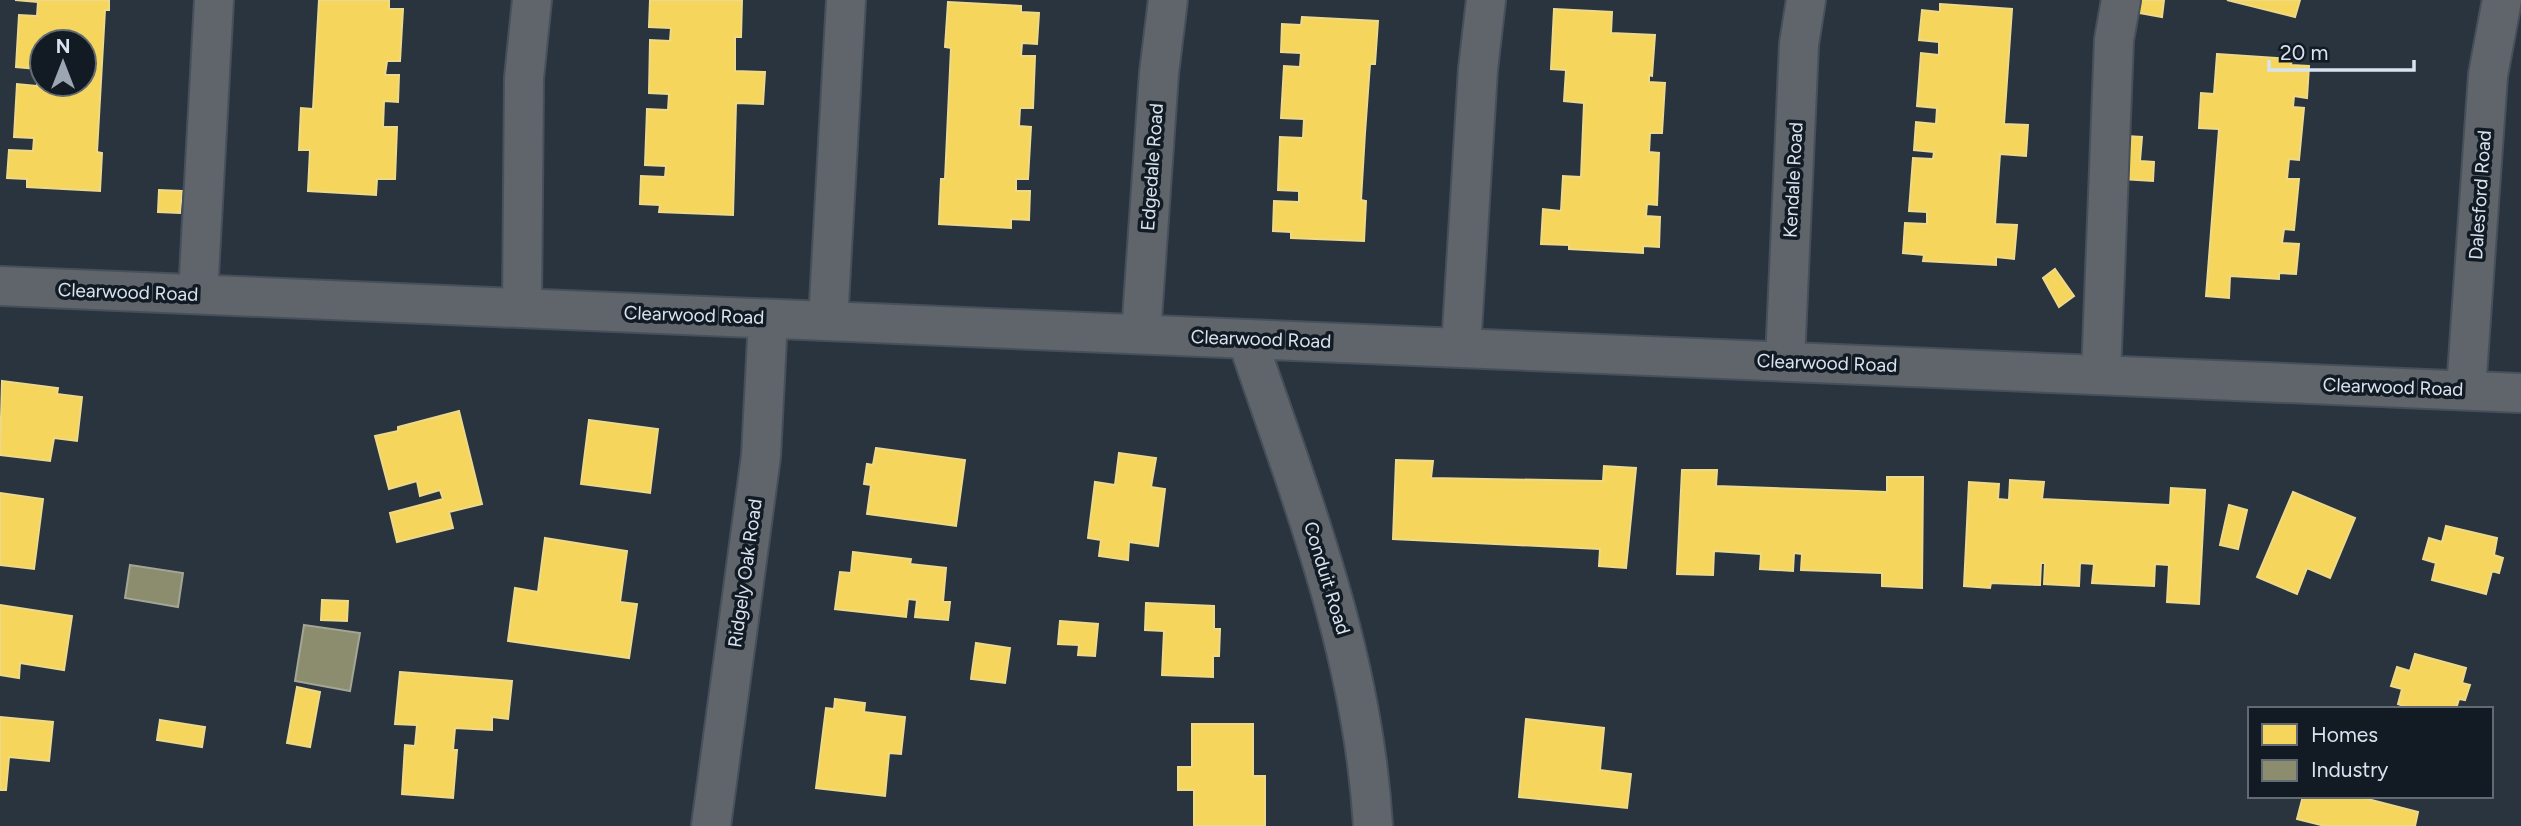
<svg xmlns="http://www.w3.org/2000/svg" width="2521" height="826" font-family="Figtree,sans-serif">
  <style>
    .homes { fill: #f6d55c; stroke: #edd988; stroke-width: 2; fill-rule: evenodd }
    .industry { fill: #8c8c6e; stroke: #a3a695; stroke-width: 2 }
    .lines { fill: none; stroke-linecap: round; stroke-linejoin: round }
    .minor-casing { stroke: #47505a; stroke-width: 42 }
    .minor { stroke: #5f656a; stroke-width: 38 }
    .labels { text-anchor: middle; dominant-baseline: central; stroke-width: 7; stroke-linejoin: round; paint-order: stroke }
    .street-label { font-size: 19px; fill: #d8e3f0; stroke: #121a23 }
  </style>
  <rect width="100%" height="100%" fill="#29343f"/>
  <path class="homes" d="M 109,0 L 109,10 L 105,10 L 97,152 L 102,153 L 100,191 L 27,187 L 27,179 L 7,178 L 9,150 L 33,151 L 34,138 L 14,137 L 17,84 L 37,86 L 38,69 L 16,67 L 19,15 L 37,16 L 38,2 L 15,0 ZM 42,42 L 84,42 L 84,84 L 42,84 Z
    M 319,0 L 389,0 L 389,9 L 403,9 L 400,61 L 387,61 L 385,75 L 399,75 L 398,102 L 384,101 L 383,127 L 397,127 L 395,179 L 377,179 L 376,195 L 308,191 L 310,150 L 299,150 L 301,108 L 313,109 Z
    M 650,0 L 742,0 L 741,37 L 735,37 L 735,71 L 765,72 L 763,104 L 736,103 L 733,215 L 659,212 L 660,205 L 640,204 L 641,176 L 665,177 L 666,166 L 645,165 L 647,109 L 668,110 L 669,94 L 649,93 L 650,40 L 670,41 L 671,28 L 649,27 Z
    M 2141,0 L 2164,0 L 2162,17 L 2139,13 Z
    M 2227,0 L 2300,0 L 2295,17 Z
    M 948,2 L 1021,6 L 1021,12 L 1039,13 L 1037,44 L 1022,43 L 1021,56 L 1035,56 L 1033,108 L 1020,108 L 1019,126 L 1031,127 L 1028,179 L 1016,179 L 1016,191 L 1030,191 L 1029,220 L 1011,219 L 1011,228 L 939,224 L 941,179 L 945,179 L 951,48 L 945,47 Z
    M 1940,4 L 2012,9 L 2004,124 L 2028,125 L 2026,156 L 2000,154 L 1995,224 L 2017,225 L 2014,259 L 1996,257 L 1996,265 L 1923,261 L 1924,255 L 1903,253 L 1905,223 L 1927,224 L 1927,212 L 1909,211 L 1913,158 L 1933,159 L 1934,152 L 1914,150 L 1916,122 L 1936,124 L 1937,108 L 1917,106 L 1921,53 L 1939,55 L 1939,42 L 1919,40 L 1922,10 L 1940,12 Z
    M 1554,9 L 1612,12 L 1611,33 L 1655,35 L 1652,76 L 1649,75 L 1649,82 L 1665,83 L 1662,133 L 1650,133 L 1649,152 L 1659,153 L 1657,205 L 1647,204 L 1646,216 L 1660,217 L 1659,247 L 1643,246 L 1643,253 L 1569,249 L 1569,245 L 1541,244 L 1543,209 L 1561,211 L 1563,176 L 1581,177 L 1584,103 L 1564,101 L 1566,70 L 1551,69 Z
    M 1302,17 L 1378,21 L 1375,64 L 1370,64 L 1365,133 L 1361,200 L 1366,201 L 1364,241 L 1291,238 L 1291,232 L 1273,231 L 1274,201 L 1299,202 L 1299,191 L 1278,190 L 1280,137 L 1303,138 L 1304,119 L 1281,118 L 1284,66 L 1300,67 L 1301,53 L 1281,52 L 1282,24 L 1301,25 Z
    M 2217,54 L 2292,59 L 2291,65 L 2309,66 L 2307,98 L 2294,96 L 2293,107 L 2304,108 L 2299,160 L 2289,159 L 2287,179 L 2299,179 L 2294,230 L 2284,229 L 2282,243 L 2299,244 L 2296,274 L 2279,273 L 2279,279 L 2230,276 L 2229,298 L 2206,296 L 2219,129 L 2199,128 L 2201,93 L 2214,94 Z
    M 2126,136 L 2142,137 L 2140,161 L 2154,162 L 2153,181 L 2122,179 Z
    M 159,190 L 182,191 L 180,213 L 158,212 Z
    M 2055,269 L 2074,296 L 2059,307 L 2043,278 Z
    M 2,381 L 58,388 L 57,394 L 82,397 L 77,441 L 54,438 L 50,461 L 0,455 Z
    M 459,411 L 482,504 L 449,512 L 453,528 L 397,542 L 390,513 L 443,499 L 440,490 L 420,496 L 417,481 L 389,489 L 375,436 L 398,431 L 398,427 Z
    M 589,420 L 658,429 L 650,493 L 581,484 Z
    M 876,448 L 965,460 L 956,526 L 867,514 L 871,485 L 864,484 L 867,464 L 873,465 Z
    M 1119,453 L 1156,458 L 1151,487 L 1165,489 L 1158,546 L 1129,542 L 1128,560 L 1099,556 L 1101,540 L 1088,538 L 1095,482 L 1115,485 Z
    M 1396,460 L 1433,461 L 1431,478 L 1603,481 L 1604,466 L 1636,468 L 1626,568 L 1599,566 L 1600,549 L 1393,539 Z
    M 1682,470 L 1717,470 L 1716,486 L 1887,492 L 1887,477 L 1923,477 L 1922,588 L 1882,586 L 1882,573 L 1801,570 L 1802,554 L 1794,553 L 1793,571 L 1760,569 L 1761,554 L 1714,551 L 1713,575 L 1677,574 Z
    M 2010,480 L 2044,482 L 2042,499 L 2170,505 L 2171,488 L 2205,490 L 2199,604 L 2167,602 L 2169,565 L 2155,564 L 2154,586 L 2092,583 L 2094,564 L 2080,563 L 2079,586 L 2044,584 L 2045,563 L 2041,563 L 2040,585 L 1991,583 L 1990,588 L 1964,586 L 1969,482 L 1999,484 L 1998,499 L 2009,500 Z
    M 2293,492 L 2355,518 L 2330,578 L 2307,568 L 2297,594 L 2257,577 Z
    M 0,493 L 43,499 L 34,569 L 0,565 Z
    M 2229,505 L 2247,510 L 2238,549 L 2220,545 Z
    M 2446,526 L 2497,538 L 2494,555 L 2503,558 L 2499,573 L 2492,571 L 2486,594 L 2432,580 L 2436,563 L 2423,559 L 2429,538 L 2442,542 Z
    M 545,538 L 627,551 L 620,602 L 637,604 L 629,658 L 508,641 L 515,588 L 538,592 Z
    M 853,552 L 911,559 L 910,564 L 946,568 L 943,602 L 950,602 L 948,620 L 915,617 L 917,600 L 908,599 L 906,617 L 835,609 L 840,572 L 851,573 Z
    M 322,600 L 348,601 L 347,621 L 321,620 Z
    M 1146,603 L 1214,606 L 1214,629 L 1220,629 L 1219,656 L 1213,656 L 1213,677 L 1162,675 L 1164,631 L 1145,630 Z
    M 0,605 L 72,616 L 64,670 L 20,663 L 19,678 L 0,675 Z
    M 1060,621 L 1098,624 L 1095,656 L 1078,655 L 1079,645 L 1058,644 Z
    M 976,643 L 1010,648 L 1005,683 L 971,679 Z
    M 2415,654 L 2466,668 L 2462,683 L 2470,685 L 2465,700 L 2459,699 L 2456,709 L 2413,709 L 2398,704 L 2402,689 L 2391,686 L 2397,667 L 2410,671 Z
    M 400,672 L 512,681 L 508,719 L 492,717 L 492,730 L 455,728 L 453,750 L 457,750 L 453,798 L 402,794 L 405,745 L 415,746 L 417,725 L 395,724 Z
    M 297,687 L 320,692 L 310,747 L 287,743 Z
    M 835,699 L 865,703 L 864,712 L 905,717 L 901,754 L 889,753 L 885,796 L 816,788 L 826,708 L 834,709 Z
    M 0,717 L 53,722 L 49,761 L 9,757 L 6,790 L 0,790 Z
    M 1526,719 L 1604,728 L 1600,770 L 1631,774 L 1627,808 L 1519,797 Z
    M 160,720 L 205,727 L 202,747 L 157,740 Z
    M 1192,724 L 1253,724 L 1253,776 L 1265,776 L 1265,826 L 1194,826 L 1194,790 L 1178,790 L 1178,767 L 1192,767 Z
    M 2303,796 L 2356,796 L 2418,812 L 2415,826 L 2325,826 L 2297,819 Z"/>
  <path class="industry" d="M 130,565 L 183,573 L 178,607 L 125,598 Z
    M 304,625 L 360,633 L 350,691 L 295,681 Z"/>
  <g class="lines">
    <g class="minor-casing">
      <path id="minor" d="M 0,286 L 2521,393
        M 198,294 L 214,0
        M 522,308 L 524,78 L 532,0
        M 828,321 L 846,0
        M 1141,334 L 1159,73 L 1168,0
        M 1247,339 C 1302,500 1363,654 1373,826
        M 1461,348 L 1478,69 L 1486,0
        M 1785,361 L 1799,44 L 1806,0
        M 2101,375 L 2114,40 L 2121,0
        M 2466,390 L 2488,75 L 2502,0
        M 711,826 L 761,456 L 768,319"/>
    </g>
    <use href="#minor" class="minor"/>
  </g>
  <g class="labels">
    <g class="street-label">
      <text transform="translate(1152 167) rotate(-86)">Edgedale Road</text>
      <text transform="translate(1793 180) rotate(-87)">Kendale Road</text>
      <text transform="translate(2480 195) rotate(-86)">Dalesford Road</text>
      <text transform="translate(128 292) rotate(2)">Clearwood Road</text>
      <text transform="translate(694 315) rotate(2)">Clearwood Road</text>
      <text transform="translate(1261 339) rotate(2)">Clearwood Road</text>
      <text transform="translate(1827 363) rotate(2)">Clearwood Road</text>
      <text transform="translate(2393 387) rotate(2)">Clearwood Road</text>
      <text transform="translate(745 573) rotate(-82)">Ridgely Oak Road</text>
      <text transform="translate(1327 578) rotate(73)">Conduit Road</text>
    </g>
  </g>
  <rect x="2248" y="707" width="245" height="91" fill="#121a23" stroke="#616a75" stroke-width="2"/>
  <rect x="2262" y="724" width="35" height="21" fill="#f6d55c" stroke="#616a75" stroke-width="2"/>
  <text x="2311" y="742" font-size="21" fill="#d8e3f0">Homes</text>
  <rect x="2262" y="760" width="35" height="21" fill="#8c8c6e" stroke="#616a75" stroke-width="2"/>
  <text x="2311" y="777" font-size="21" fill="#d8e3f0">Industry</text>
  <g transform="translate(63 63)"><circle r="33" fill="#121a23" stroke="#616a75" stroke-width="2"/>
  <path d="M0-5L12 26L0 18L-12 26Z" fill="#9ba6b2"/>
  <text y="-10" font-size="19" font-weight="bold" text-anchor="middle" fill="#d8e3f0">N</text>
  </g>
  <path d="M2269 60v10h145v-10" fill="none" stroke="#d8e3f0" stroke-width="3.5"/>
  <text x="2280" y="60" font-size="21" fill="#d8e3f0" stroke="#121a23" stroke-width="5" paint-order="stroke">20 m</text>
</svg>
